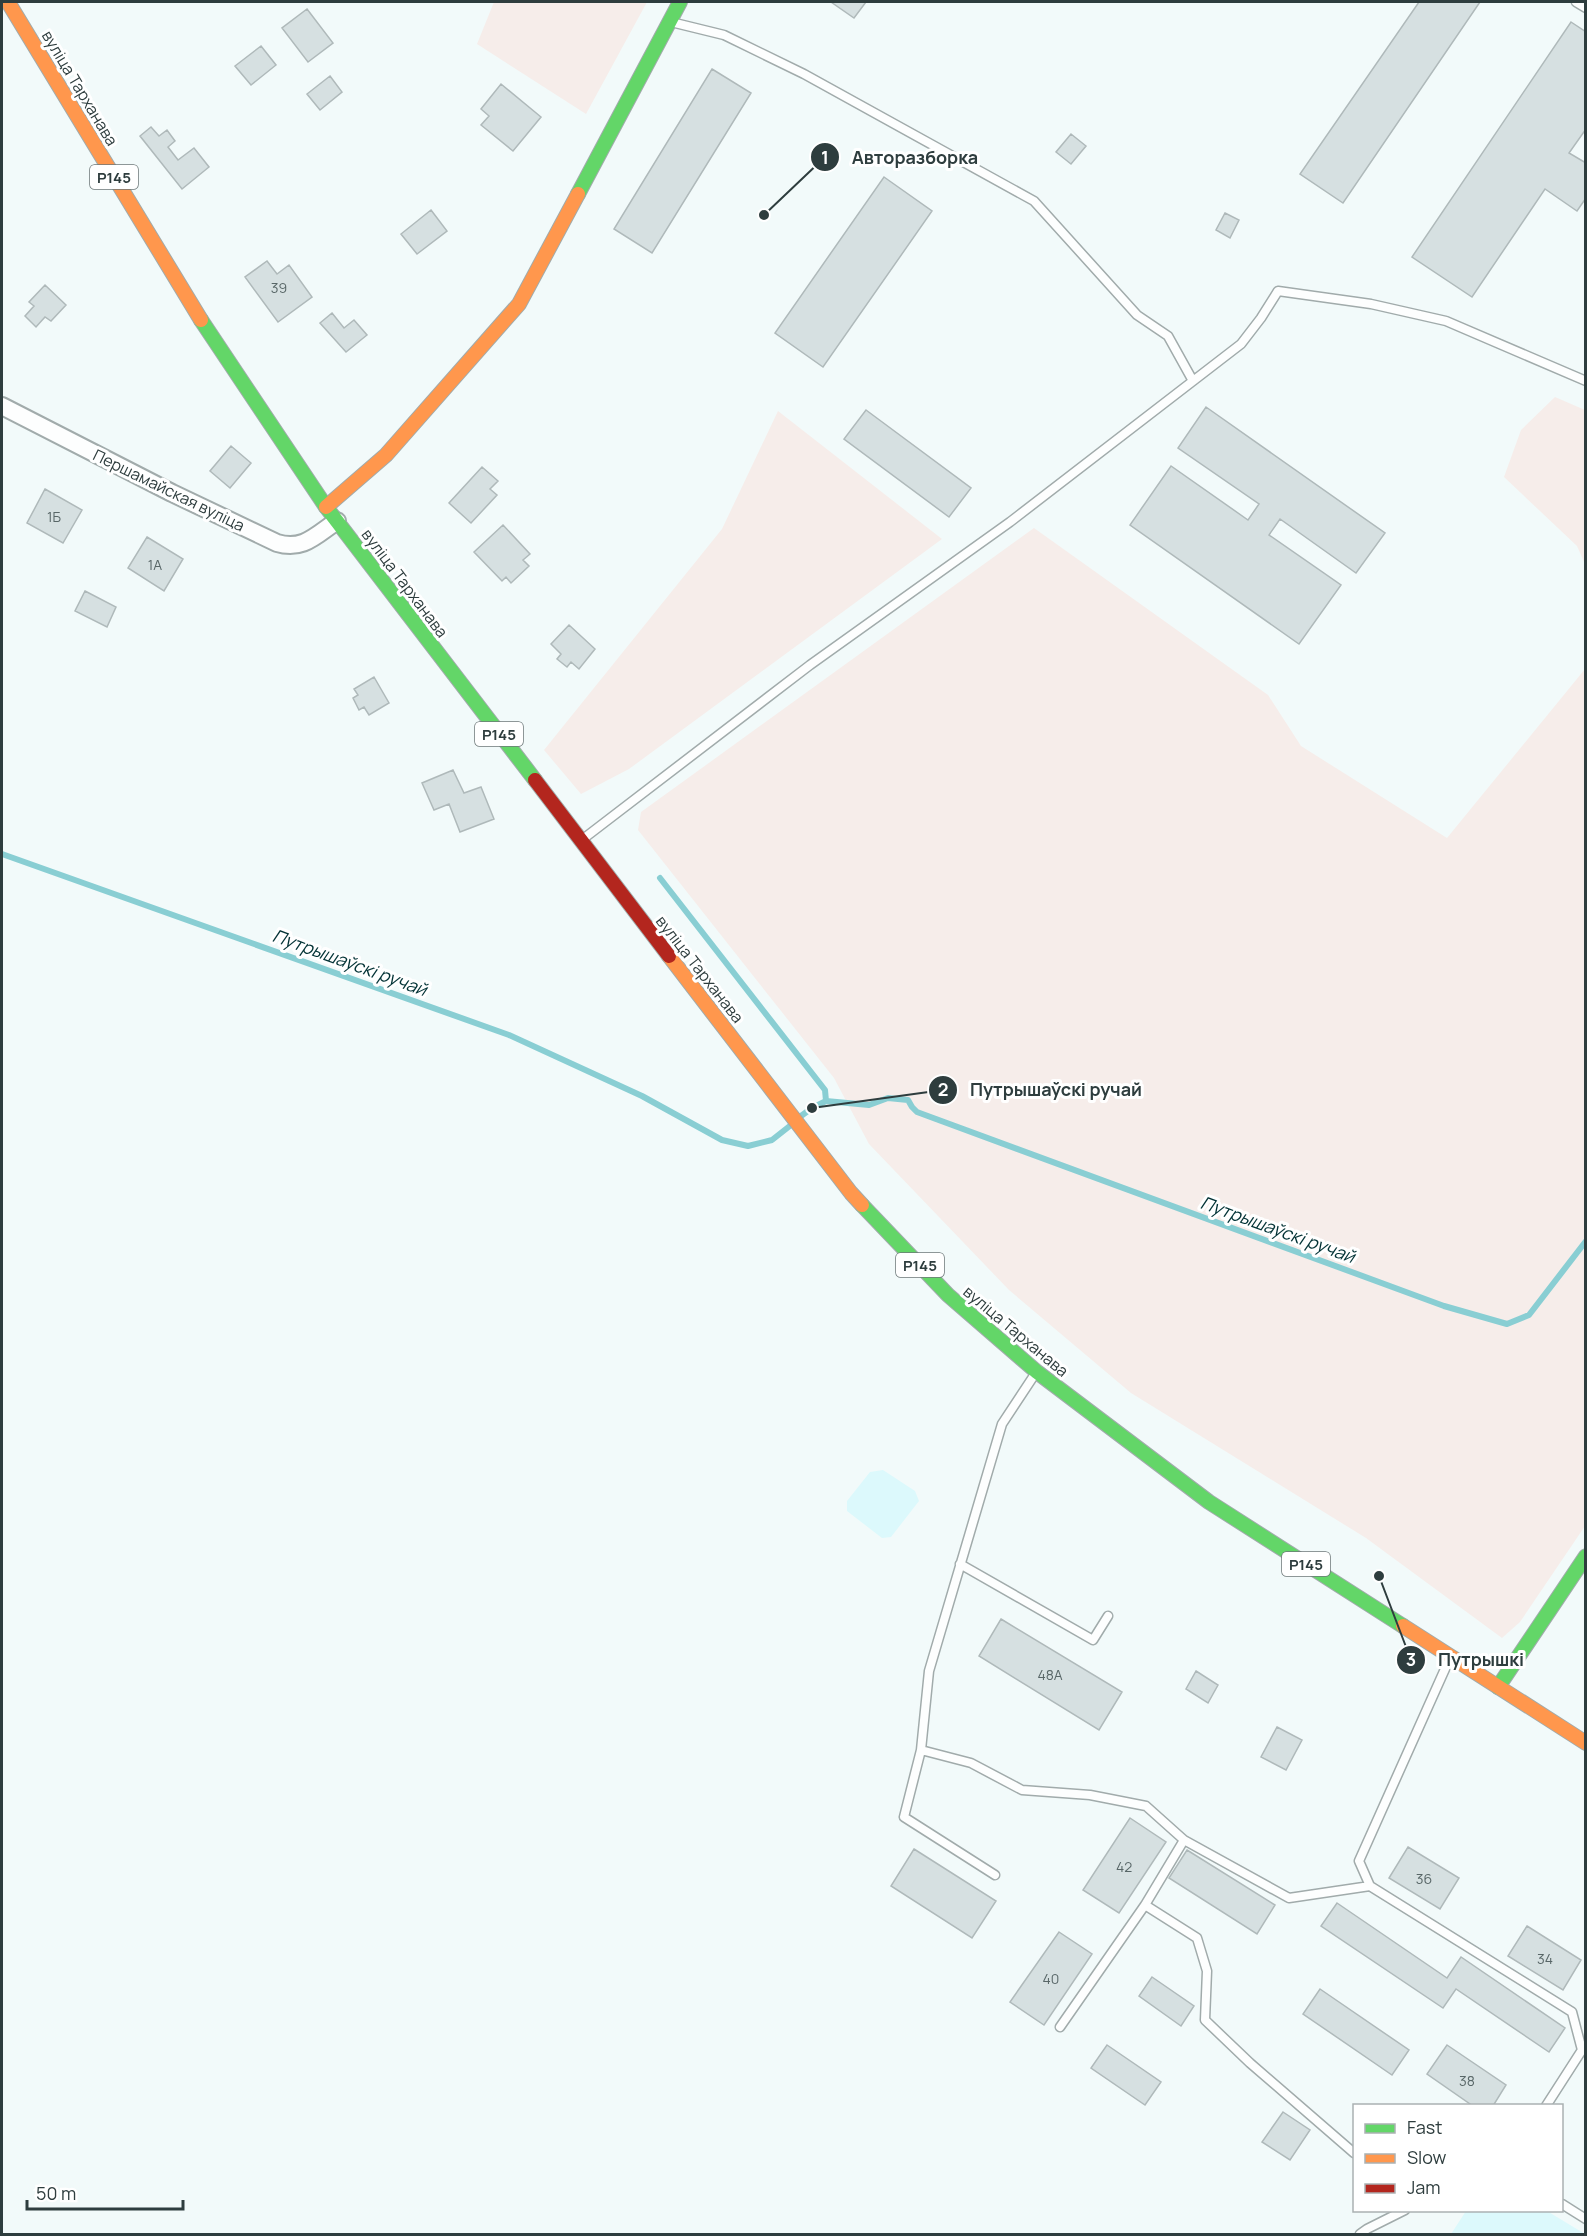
<svg xmlns="http://www.w3.org/2000/svg" width="1587" height="2236" font-family="Manrope,sans-serif">
  <style>
    .built { fill: #dcf9fc }
    .green { fill: #f6edea }
    .lines { fill: none; stroke-linecap: round; stroke-linejoin: round }
    .stream { stroke: #89ced3; stroke-width: 6 }
    .building { fill: #d6e0e1; stroke: #afb9ba; stroke-width: 1.5 }
    .lane-casing { stroke: #a1abab; stroke-width: 11 }
    .street-casing { stroke: #a1abab; stroke-width: 20 }
    .fast-casing { stroke: #a1abab; stroke-width: 16 }
    .slow-casing { stroke: #a1abab; stroke-width: 16 }
    .jam-casing { stroke: #a1abab; stroke-width: 16 }
    .lane { stroke: #fdfefe; stroke-width: 8 }
    .street { stroke: #fdfefe; stroke-width: 16 }
    .fast { stroke: #63d668; stroke-width: 14 }
    .slow { stroke: #ff974d; stroke-width: 14 }
    .jam { stroke: #b3261e; stroke-width: 14 }
    .labels { text-anchor: middle; dominant-baseline: central; stroke-width: 6; stroke-linejoin: round; paint-order: stroke }
    .number-label { font-size: 14px; fill: #586667 }
    .shield { fill: #fff; stroke: #6d7778; stroke-width: 1.5 }
    .shield-label { font-size: 15px; font-weight: bold; fill: #2e3d3e }
    .street-label { font-size: 16px; fill: #2e3d3e; stroke: #fff }
    .water-label { font-size: 18px; font-style: italic; fill: #023235; stroke: #fff }
    .leader { fill: none; stroke: #2e3d3e; stroke-width: 2 }
    .callout-dot { fill: #2e3d3e; stroke: #fff; stroke-width: 2 }
    .mark-label { font-size: 18px; text-anchor: middle; font-weight: bold; fill: #fff }
    .callout-label { font-size: 18px; text-anchor: middle; font-weight: bold; fill: #2e3d3e; stroke: #fff; stroke-width: 6; stroke-linejoin: round; paint-order: stroke }
  </style>
  <rect width="100%" height="100%" fill="#f2fafa"/>
  <path class="built" d="M 883,1470 L 915,1491 L 919,1501 L 891,1537 L 882,1538 L 847,1511 L 847,1501 L 870,1472 Z
    M 1466,2211 L 1547,2211 L 1585,2234 L 1451,2234 Z"/>
  <path class="green" d="M 494,2 L 647,2 L 586,114 L 477,44 Z
    M 1555,397 L 1585,410 L 1585,564 L 1577,546 L 1504,477 L 1521,430 Z
    M 778,411 L 942,539 L 629,769 L 581,794 L 544,750 L 722,529 Z
    M 1034,528 L 1268,695 L 1301,746 L 1447,838 L 1585,669 L 1585,1526 L 1520,1622 L 1502,1638 L 1366,1538 L 1131,1393 L 1009,1290 L 869,1144 L 834,1078 L 638,830 L 641,812 Z"/>
  <g class="lines">
    <path class="stream" d="M 2,854 L 509,1035 L 642,1096 L 722,1140 L 748,1146 L 772,1140 L 791,1125
      M 660,878 L 825,1090 L 826,1101
      M 801,1116 L 812,1108 L 826,1101 L 869,1105 L 888,1098 L 908,1100 L 912,1107 L 917,1112 L 1444,1306 L 1507,1324 L 1529,1315 L 1586,1241"/>
  </g>
  <path class="building" d="M 831,2 L 866,2 L 854,18 Z
    M 1419,2 L 1480,2 L 1343,203 L 1300,174 Z
    M 307,9 L 333,43 L 308,62 L 282,28 Z
    M 1571,22 L 1586,32 L 1586,129 L 1569,153 L 1586,163 L 1586,198 L 1577,211 L 1545,189 L 1472,297 L 1412,257 Z
    M 261,46 L 276,65 L 251,85 L 235,66 Z
    M 712,69 L 751,93 L 652,253 L 614,229 Z
    M 330,76 L 342,92 L 320,110 L 307,94 Z
    M 501,84 L 541,117 L 513,151 L 481,125 L 489,116 L 481,109 Z
    M 151,127 L 159,136 L 167,130 L 175,141 L 168,147 L 178,160 L 194,148 L 209,167 L 182,189 L 140,136 Z
    M 1071,134 L 1086,146 L 1071,164 L 1056,152 Z
    M 884,177 L 932,211 L 823,367 L 775,333 Z
    M 431,210 L 447,231 L 417,254 L 401,234 Z
    M 1225,213 L 1239,220 L 1230,238 L 1216,230 Z
    M 267,261 L 277,274 L 289,265 L 312,297 L 278,322 L 245,277 Z
    M 45,285 L 66,305 L 51,321 L 45,317 L 36,327 L 25,316 L 34,306 L 29,302 Z
    M 332,313 L 344,328 L 354,320 L 367,335 L 346,352 L 320,323 Z
    M 1206,407 L 1385,533 L 1356,573 L 1280,519 L 1269,535 L 1341,585 L 1299,644 L 1130,525 L 1171,466 L 1248,520 L 1259,504 L 1178,448 Z
    M 866,410 L 971,488 L 949,517 L 844,439 Z
    M 231,446 L 251,463 L 230,488 L 210,471 Z
    M 482,467 L 498,481 L 490,489 L 497,495 L 471,523 L 449,503 Z
    M 45,489 L 82,510 L 63,543 L 27,523 Z
    M 503,525 L 530,554 L 523,560 L 529,566 L 511,583 L 506,577 L 502,581 L 474,552 Z
    M 147,537 L 183,559 L 164,591 L 128,568 Z
    M 85,591 L 116,607 L 107,627 L 75,611 Z
    M 569,625 L 595,649 L 579,669 L 571,662 L 567,667 L 557,659 L 561,654 L 551,644 Z
    M 374,677 L 389,703 L 369,715 L 364,707 L 359,710 L 353,698 L 358,695 L 354,689 Z
    M 453,770 L 464,793 L 481,787 L 494,819 L 460,832 L 449,804 L 434,810 L 422,783 Z
    M 1001,1619 L 1122,1692 L 1099,1730 L 979,1656 Z
    M 1196,1671 L 1218,1685 L 1208,1703 L 1186,1689 Z
    M 1277,1727 L 1302,1740 L 1286,1770 L 1261,1757 Z
    M 1130,1818 L 1166,1842 L 1119,1913 L 1083,1890 Z
    M 1408,1847 L 1459,1878 L 1440,1909 L 1389,1878 Z
    M 914,1849 L 996,1901 L 972,1938 L 891,1886 Z
    M 1187,1850 L 1275,1905 L 1257,1934 L 1169,1878 Z
    M 1337,1903 L 1447,1978 L 1461,1957 L 1565,2028 L 1549,2052 L 1456,1989 L 1443,2008 L 1321,1926 Z
    M 1527,1926 L 1581,1960 L 1563,1990 L 1508,1956 Z
    M 1059,1932 L 1092,1954 L 1044,2025 L 1010,2002 Z
    M 1152,1977 L 1194,2006 L 1181,2026 L 1139,1996 Z
    M 1320,1989 L 1409,2050 L 1392,2075 L 1303,2014 Z
    M 1107,2045 L 1161,2082 L 1145,2105 L 1091,2068 Z
    M 1447,2045 L 1506,2085 L 1493,2106 L 1473,2106 L 1427,2074 Z
    M 1283,2112 L 1310,2130 L 1290,2160 L 1262,2142 Z"/>
  <g class="lines">
    <g class="lane-casing">
      <path id="lane" d="M 1576,2 L 1586,8
        M 671,22 L 724,35 L 804,74 L 1034,201 L 1137,315 L 1168,336 L 1193,381
        M 583,839 L 810,665 L 1010,522 L 1241,344 L 1261,318 L 1278,291 L 1371,304 L 1446,321 L 1586,381
        M 1035,1374 L 1002,1424 L 929,1671 L 921,1750 L 971,1763 L 1022,1790 L 1090,1795 L 1146,1806 L 1184,1840 L 1145,1905 L 1060,2027
        M 960,1564 L 1093,1640 L 1108,1616
        M 1449,1660 L 1359,1861 L 1370,1886 L 1572,2012 L 1582,2050 L 1546,2106
        M 921,1750 L 904,1817 L 995,1875
        M 1184,1840 L 1289,1898 L 1370,1886
        M 1145,1905 L 1197,1938 L 1207,1971 L 1205,2020 L 1250,2063 L 1354,2153
        M 1562,2204 L 1586,2219
        M 1360,2234 L 1367,2229 L 1405,2210"/>
    </g>
    <g class="street-casing">
      <path id="street" d="M 2,406 L 172,493 L 277,543 C 303,551 316,535 337,521"/>
    </g>
    <g class="fast-casing">
      <path id="fast" d="M 578,194 L 680,2
        M 201,320 L 326,507 L 535,780
        M 862,1205 L 948,1295 L 1037,1372 L 1209,1502 L 1403,1626
        M 1498,1687 L 1586,1556"/>
    </g>
    <g class="slow-casing">
      <path id="slow" d="M 8,2 L 201,320
        M 326,507 L 386,455 L 519,304 L 578,194
        M 669,956 L 851,1193 L 862,1205
        M 1403,1626 L 1586,1743"/>
    </g>
    <g class="jam-casing">
      <path id="jam" d="M 535,780 L 669,956"/>
    </g>
    <use href="#lane" class="lane"/>
    <use href="#street" class="street"/>
    <use href="#fast" class="fast"/>
    <use href="#slow" class="slow"/>
    <use href="#jam" class="jam"/>
  </g>
  <g class="labels">
    <g class="number-label">
      <text x="279" y="287">39</text>
      <text x="54" y="516">1Б</text>
      <text x="155" y="564">1А</text>
      <text x="1050" y="1674">48А</text>
      <text x="1124" y="1866">42</text>
      <text x="1424" y="1878">36</text>
      <text x="1545" y="1958">34</text>
      <text x="1051" y="1978">40</text>
      <text x="1467" y="2080">38</text>
    </g>
    <g class="shield">
      <rect x="90" y="165" width="48" height="24" rx="4.5"/>
      <rect x="475" y="722" width="48" height="24" rx="4.5"/>
      <rect x="896" y="1253" width="48" height="24" rx="4.5"/>
      <rect x="1282" y="1552" width="48" height="24" rx="4.5"/>
    </g>
    <g class="shield-label">
      <text x="114" y="177">Р145</text>
      <text x="499" y="734">Р145</text>
      <text x="920" y="1265">Р145</text>
      <text x="1306" y="1564">Р145</text>
    </g>
    <g class="street-label">
      <text transform="translate(80 88) rotate(59)">вуліца Тарханава</text>
      <text transform="translate(169 490) rotate(26)">Першамайская вуліца</text>
      <text transform="translate(405 583) rotate(53)">вуліца Тарханава</text>
      <text transform="translate(700 969) rotate(52)">вуліца Тарханава</text>
      <text transform="translate(1016 1331) rotate(40)">вуліца Тарханава</text>
    </g>
    <g class="water-label">
      <text transform="translate(350 962) rotate(20)">Путрышаўскі ручай</text>
      <text transform="translate(1278 1229) rotate(20)">Путрышаўскі ручай</text>
    </g>
  </g>
  <path class="leader" d="M764 215L825 157M812 1108L943 1090M1379 1576L1411 1660"/>
  <g class="callout-dot">
    <circle cx="764" cy="215" r="6"/>
    <circle cx="812" cy="1108" r="6"/>
    <circle cx="1379" cy="1576" r="6"/>
    <circle cx="825" cy="157" r="15"/>
    <circle cx="943" cy="1090" r="15"/>
    <circle cx="1411" cy="1660" r="15"/>
  </g>
  <g class="mark-label">
    <text x="825" y="164">1</text>
    <text x="943" y="1096">2</text>
    <text x="1411" y="1666">3</text>
  </g>
  <g class="callout-label">
    <text x="915" y="164">Авторазборка</text>
    <text x="1056" y="1096">Путрышаўскі ручай</text>
    <text x="1481" y="1666">Путрышкі</text>
  </g>
  <rect width="1587" height="2236" fill="none" stroke="#2e3d3e" stroke-width="6"/>
  <rect x="1353" y="2104" width="210" height="108" fill="#ffffff" stroke="#abb1b2" stroke-width="1.5"/>
  <rect x="1365" y="2124" width="30" height="9" fill="#63d668" stroke="#abb1b2" stroke-width="1.5"/>
  <text x="1407" y="2134" font-size="18" fill="#2e3d3e">Fast</text>
  <rect x="1365" y="2154" width="30" height="9" fill="#ff974d" stroke="#abb1b2" stroke-width="1.5"/>
  <text x="1407" y="2164" font-size="18" fill="#2e3d3e">Slow</text>
  <rect x="1365" y="2184" width="30" height="9" fill="#b3261e" stroke="#abb1b2" stroke-width="1.5"/>
  <text x="1407" y="2194" font-size="18" fill="#2e3d3e">Jam</text>
  <path d="M27 2200v9h156v-9" fill="none" stroke="#2e3d3e" stroke-width="3"/>
  <text x="36" y="2200" font-size="18" fill="#2e3d3e" stroke="#ffffff" stroke-width="4.5" paint-order="stroke">50 m</text>
</svg>
